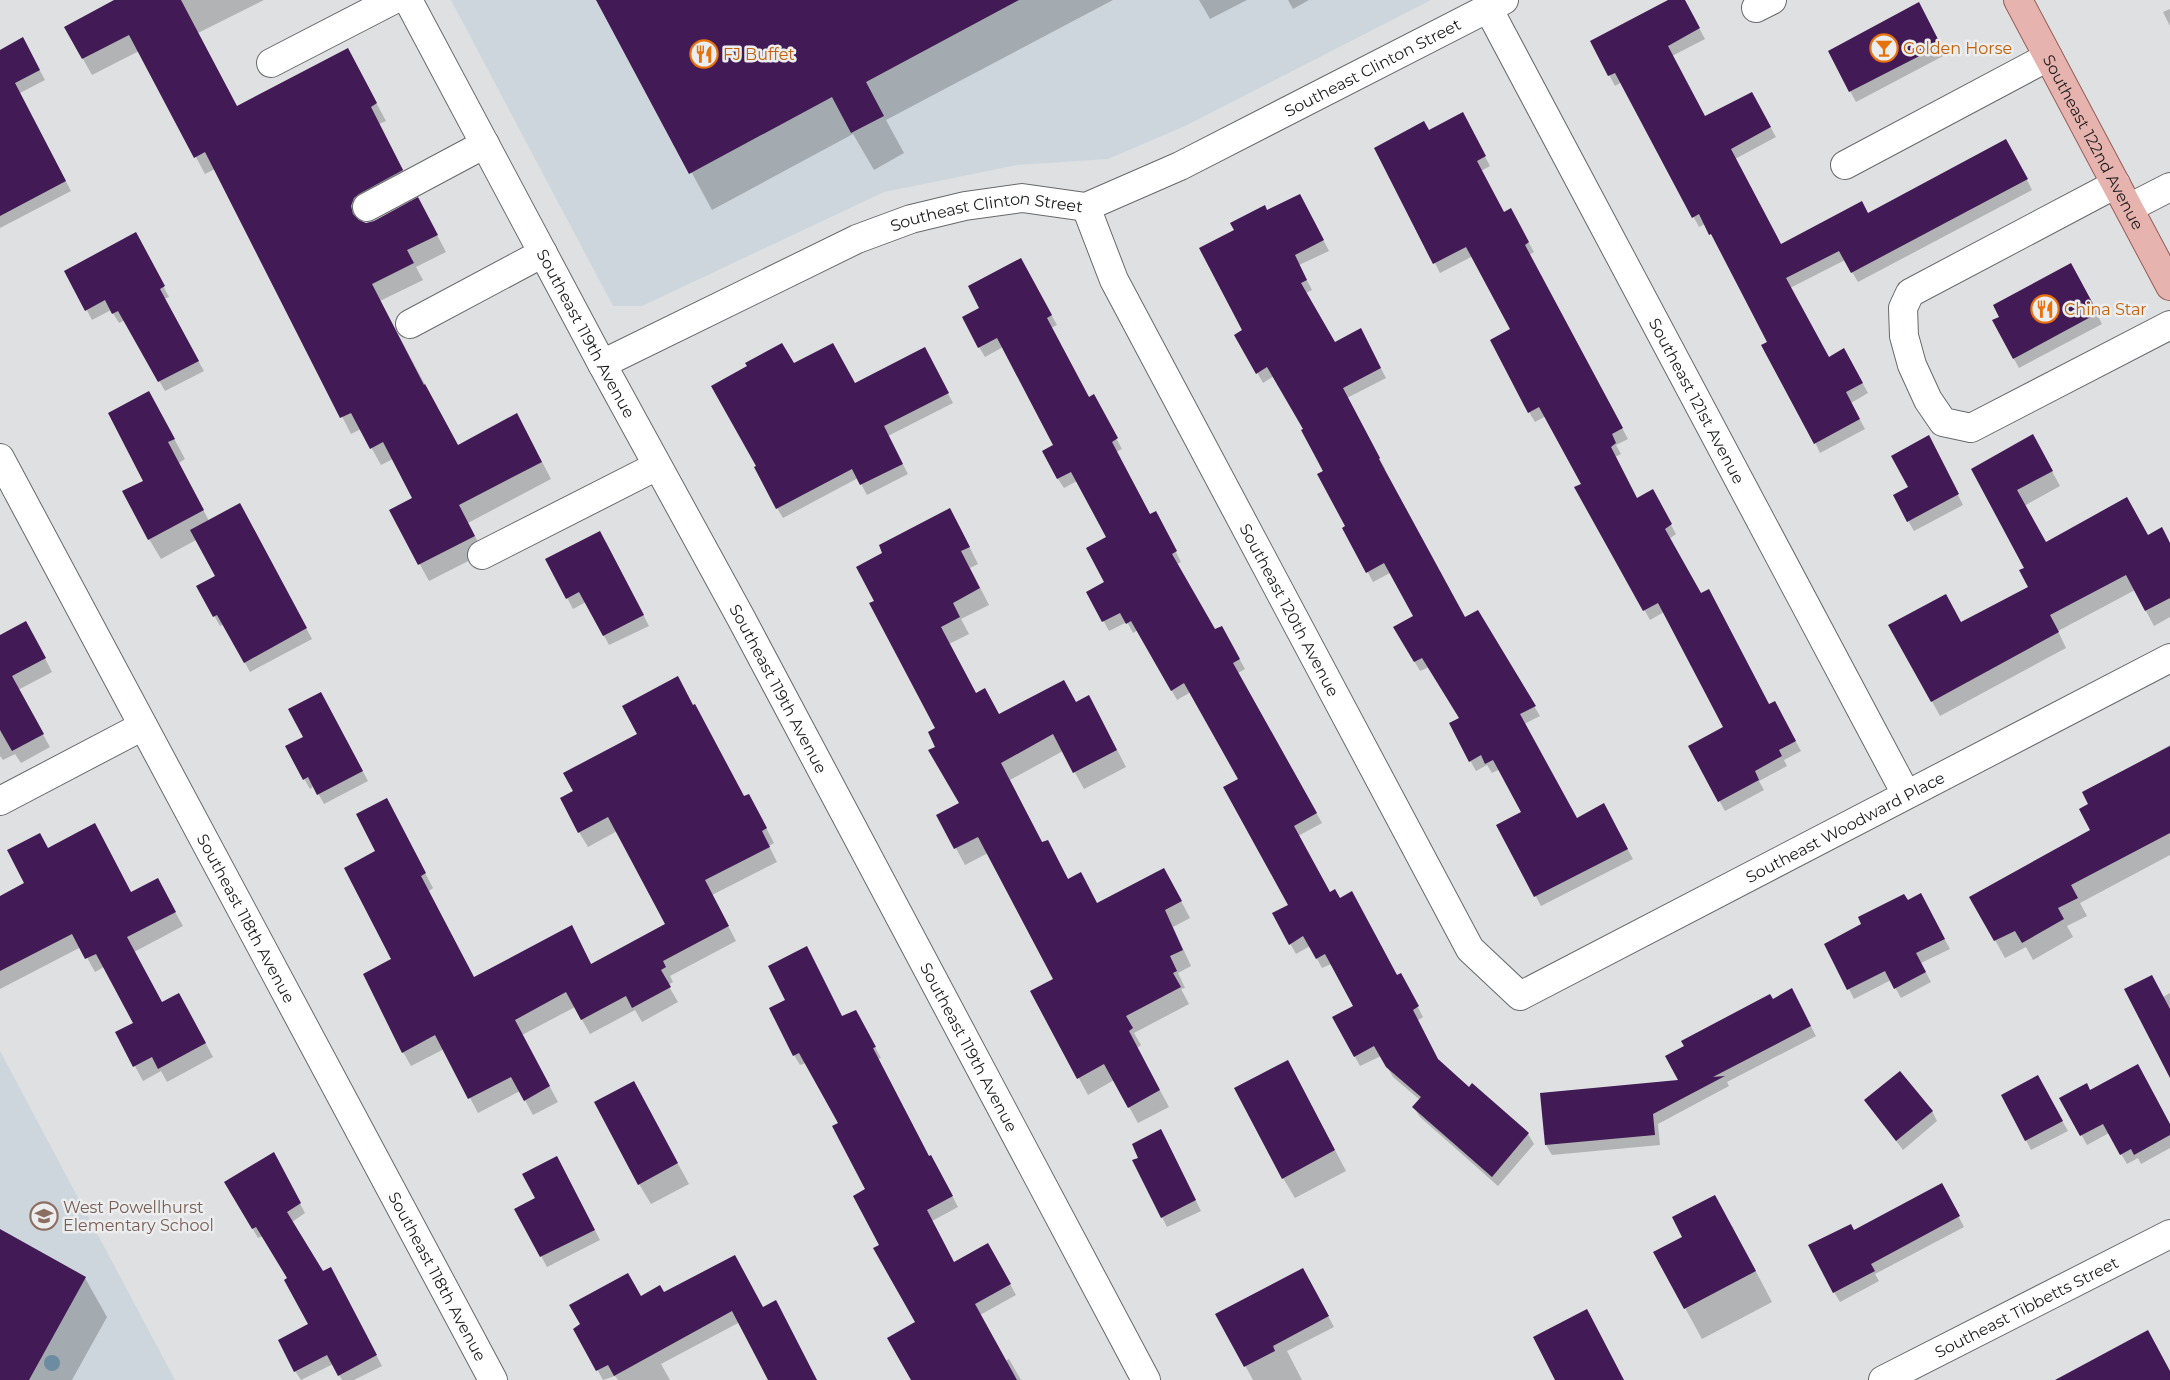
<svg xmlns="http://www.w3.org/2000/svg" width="2170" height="1380" font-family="Montserrat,sans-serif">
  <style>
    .built { fill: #ced6dd }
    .shadow { fill: #0003 }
    .building { fill: #421a55 }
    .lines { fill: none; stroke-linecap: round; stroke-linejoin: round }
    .minor-casing { stroke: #67696a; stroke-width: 30 }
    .major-casing { stroke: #955d58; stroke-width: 30 }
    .minor { stroke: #fff; stroke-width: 28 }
    .major { stroke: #e7b3ae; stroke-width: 28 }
    .tree { fill: #6c8ca0 }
    .labels { text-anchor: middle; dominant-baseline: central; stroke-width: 5; stroke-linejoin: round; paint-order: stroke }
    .food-label { font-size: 16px; fill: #c56008; stroke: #ebedef; text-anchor: start }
    .street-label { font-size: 16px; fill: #1a1b1c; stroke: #ebedef }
    .education-label { font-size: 16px; fill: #785e54; stroke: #ebedef; text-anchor: start }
  </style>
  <rect width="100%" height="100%" fill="#dee0e1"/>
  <path class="built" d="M 451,0 L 1431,0 L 1185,126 L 1108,159 L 1017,165 L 884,192 L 642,306 L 613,306 Z
    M 0,1051 L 175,1380 L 0,1380 Z"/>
  <path class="shadow" d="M 117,0 L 264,0 L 198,33 L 237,107 L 357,67 L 386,121 L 379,124 L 412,187 L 363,215 L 361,222 L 366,224 L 427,216 L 446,252 L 416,267 L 423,280 L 380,301 L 458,446 L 526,431 L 551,479 L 468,523 L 484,553 L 429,581 L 391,511 L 414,499 L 393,459 L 381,465 L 361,429 L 351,434 L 215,169 L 205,174 L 139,51 L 92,75 L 83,59 Z
    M 598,0 L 1113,0 L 886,120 L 904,153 L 874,170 L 853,134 L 712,210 Z
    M 1199,0 L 1247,0 L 1210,19 Z
    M 1288,0 L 1309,0 L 1293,9 Z
    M 1671,0 L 1684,0 L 1705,39 L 1672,56 L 1705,117 L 1757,103 L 1776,137 L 1735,159 L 1781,246 L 1868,214 L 2012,150 L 2032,190 L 1858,282 L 1845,260 L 1790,288 L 1828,359 L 1844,350 L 1868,393 L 1851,403 L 1865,429 L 1820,453 L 1769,342 L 1717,243 L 1705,224 L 1699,227 L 1622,82 L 1615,86 L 1592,42 Z
    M 2170,9 L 2170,26 L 2163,12 Z
    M 1924,14 L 1945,55 L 1856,102 L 1829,52 Z
    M 28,49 L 45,80 L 20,93 L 71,191 L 0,228 L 0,51 Z
    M 1468,124 L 1490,166 L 1481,171 L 1504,213 L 1516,220 L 1534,252 L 1529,255 L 1628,439 L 1616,445 L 1621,454 L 1615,457 L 1637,499 L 1652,491 L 1676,534 L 1669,539 L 1700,595 L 1769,705 L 1774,702 L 1801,751 L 1784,760 L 1787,766 L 1759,781 L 1764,790 L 1725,811 L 1689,747 L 1725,728 L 1664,612 L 1650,620 L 1576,488 L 1583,485 L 1546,416 L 1535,422 L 1529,412 L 1512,330 L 1473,256 L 1440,273 L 1435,263 L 1429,132 Z
    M 1305,205 L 1329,251 L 1299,265 L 1312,290 L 1306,293 L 1334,344 L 1366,340 L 1386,378 L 1347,398 L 1385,469 L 1383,470 L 1465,618 L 1477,611 L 1540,716 L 1524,724 L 1576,819 L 1609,815 L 1633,859 L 1541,906 L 1497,825 L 1523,812 L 1500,769 L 1492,773 L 1487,765 L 1476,771 L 1450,724 L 1461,718 L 1429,667 L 1420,671 L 1395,628 L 1415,617 L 1390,573 L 1373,582 L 1344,528 L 1347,526 L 1304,430 L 1274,376 L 1263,383 L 1236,335 L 1244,331 L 1268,212 Z
    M 141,244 L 169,297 L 164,299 L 204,371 L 165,391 L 125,320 L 119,323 L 111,310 L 92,320 L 66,271 Z
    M 1026,269 L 1057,325 L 1051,328 L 1089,399 L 1093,396 L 1122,449 L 1116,452 L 1150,515 L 1161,522 L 1181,562 L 1177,564 L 1214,631 L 1227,637 L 1245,669 L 1238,673 L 1322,823 L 1298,836 L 1330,894 L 1397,976 L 1406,985 L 1423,1017 L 1417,1021 L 1438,1061 L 1469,1088 L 1472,1084 L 1528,1134 L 1534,1144 L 1498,1186 L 1420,1117 L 1414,1108 L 1420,1100 L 1393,1077 L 1381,1056 L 1360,1066 L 1334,1018 L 1354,1007 L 1331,964 L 1322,968 L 1310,946 L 1296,954 L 1274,914 L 1290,905 L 1239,779 L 1191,692 L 1177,700 L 1138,630 L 1133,633 L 1127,622 L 1109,631 L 1088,592 L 1106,583 L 1108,538 L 1077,481 L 1064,488 L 1058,479 L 1043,451 L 1055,445 L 1003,347 L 985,357 L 979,347 L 981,308 Z
    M 2076,274 L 2102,324 L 2019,368 L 2014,359 Z
    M 930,359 L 953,403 L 888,436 L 908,474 L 867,495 L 858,478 L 783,518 L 777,508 L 794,365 L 855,385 Z
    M 149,392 L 185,459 L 179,463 L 209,521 L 245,514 L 312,639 L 250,672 L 224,624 L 220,626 L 198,587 L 216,576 L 196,540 L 161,559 L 149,539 L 145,481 Z
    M 1934,447 L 1963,505 L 1914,531 L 1894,496 L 1909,488 Z
    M 2041,451 L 2060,486 L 2024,506 L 2045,543 L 2148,536 L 2170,544 L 2170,617 L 2154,626 L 2135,590 L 2058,631 L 2066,648 L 1940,716 L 1890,625 L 1961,623 L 2029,587 L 2025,568 L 1973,469 Z
    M 959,526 L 978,564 L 970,568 L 989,605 L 961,619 L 969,634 L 949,644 L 976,694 L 999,716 L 1076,704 L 1098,713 L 1126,767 L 1084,789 L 1063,751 L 1010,780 L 1043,844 L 1069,880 L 1098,904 L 1173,886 L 1190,918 L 1173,927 L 1191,966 L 1178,973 L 1185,988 L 1181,989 L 1189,1004 L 1134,1033 L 1141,1045 L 1137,1048 L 1169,1107 L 1138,1123 L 1114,1080 L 1088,1095 L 1032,992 L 1054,980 L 988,853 L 965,865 L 938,815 L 960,804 L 937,747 L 936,728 L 876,601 Z
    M 606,542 L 649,626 L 609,645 L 586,602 L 573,609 L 547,560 Z
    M 33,635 L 52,672 L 18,690 L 50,747 L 21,763 L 15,754 L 3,760 L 0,756 L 0,636 Z
    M 326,703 L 368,781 L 324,804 L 314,786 L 310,789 L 286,747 L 304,737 Z
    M 693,706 L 745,798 L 757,810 L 774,843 L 769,846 L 777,862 L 712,895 L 736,941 L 670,976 L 673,982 L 668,985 L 678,1002 L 642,1022 L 635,1010 L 590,1034 L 575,1007 L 522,1035 L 558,1102 L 533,1115 L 520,1091 L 478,1113 L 444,1049 L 411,1066 L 403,1052 L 393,959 L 377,852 L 394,814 L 433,888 L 429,891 L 474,979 L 579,942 L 592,965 L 667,925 L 617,831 L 588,847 L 579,832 L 574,792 Z
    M 2170,745 L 2170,855 L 2080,903 L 2087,916 L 2067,926 L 2073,937 L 2033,960 L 2026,947 L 2005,958 L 1971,897 L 2092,831 L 2090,804 L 2084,793 Z
    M 48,849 L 131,893 L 165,894 L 183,926 L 134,952 L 162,1003 L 187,1008 L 213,1057 L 167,1082 L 161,1071 L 143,1081 L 117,1033 L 135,1024 L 104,967 L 95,972 L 81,947 L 0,989 L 0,897 L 26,884 Z
    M 1908,902 L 1926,905 L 1950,949 L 1921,963 L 1931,982 L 1901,998 L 1891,980 L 1854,999 L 1826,944 Z
    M 2170,993 L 2170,1074 L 2163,997 Z
    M 1772,1000 L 1797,1000 L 1816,1036 L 1727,1082 L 1729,1086 L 1658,1124 L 1660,1145 L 1552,1155 L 1546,1145 L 1680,1081 Z
    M 842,1017 L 861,1022 L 881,1058 L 878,1059 L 929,1157 L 937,1167 L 958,1207 L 932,1221 L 954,1263 L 994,1255 L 1016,1295 L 980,1315 L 1005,1361 L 1009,1359 L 1021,1380 L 918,1380 L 917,1323 L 880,1246 L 867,1190 L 839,1124 L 806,1063 L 800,1065 L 794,1055 Z
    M 2037,1077 L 2068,1131 L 2031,1150 L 2026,1140 Z
    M 1299,1082 L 1346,1171 L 1295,1198 L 1283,1178 Z
    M 2090,1092 L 2170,1126 L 2170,1148 L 2141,1164 L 2138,1158 L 2127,1164 L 2109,1133 L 2087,1145 L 2061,1098 Z
    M 1866,1101 L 1932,1111 L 1937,1121 L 1903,1150 Z
    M 645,1103 L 689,1184 L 651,1204 L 639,1184 Z
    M 1166,1141 L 1201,1211 L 1167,1227 L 1162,1217 Z
    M 279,1164 L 305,1213 L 292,1222 L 322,1273 L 336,1278 L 382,1366 L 354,1380 L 342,1380 L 333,1364 L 301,1380 L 295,1371 L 309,1325 L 288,1279 L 263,1236 L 258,1238 L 226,1183 Z
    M 562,1167 L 600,1240 L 547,1267 L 516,1209 L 536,1199 Z
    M 1947,1194 L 1964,1227 L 1875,1274 L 1879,1281 L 1840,1302 L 1834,1292 L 1853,1231 Z
    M 1732,1226 L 1772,1302 L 1702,1339 L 1655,1253 Z
    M 0,1249 L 85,1278 L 107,1317 L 72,1380 L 0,1380 Z
    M 1308,1279 L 1334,1327 L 1287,1351 L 1302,1380 L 1253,1380 L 1217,1314 Z
    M 663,1294 L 763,1309 L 817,1380 L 770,1380 L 740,1322 L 661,1364 L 670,1380 L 618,1380 L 615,1376 L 603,1380 L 575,1329 L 641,1297 Z"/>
  <path class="building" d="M 114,0 L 181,0 L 237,106 L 348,48 L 377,103 L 371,107 L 403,170 L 359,194 L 354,198 L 351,206 L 353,214 L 359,220 L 366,223 L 374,221 L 418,197 L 438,235 L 407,250 L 414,263 L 372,284 L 424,385 L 425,384 L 458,445 L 517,413 L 542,462 L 459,505 L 475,536 L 418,565 L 389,510 L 412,498 L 383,442 L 370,449 L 351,413 L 340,418 L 205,152 L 194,158 L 129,35 L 82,59 L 64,27 Z
    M 596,0 L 1019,0 L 866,82 L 884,116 L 851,133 L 832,97 L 689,174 Z
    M 1668,0 L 1685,0 L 1700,28 L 1668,46 L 1705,116 L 1752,92 L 1771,127 L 1731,149 L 1781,244 L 1862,201 L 1868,213 L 2006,139 L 2028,179 L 1851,273 L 1839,251 L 1786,278 L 1829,357 L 1844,348 L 1863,383 L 1846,392 L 1860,419 L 1814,444 L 1761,345 L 1767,342 L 1711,234 L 1709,235 L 1699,214 L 1692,218 L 1615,73 L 1608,76 L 1590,41 Z
    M 1919,2 L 1941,45 L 1849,92 L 1828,51 Z
    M 23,37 L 40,70 L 15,83 L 66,181 L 0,216 L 0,50 Z
    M 1463,112 L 1486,156 L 1477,161 L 1504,212 L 1511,208 L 1529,242 L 1525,245 L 1623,428 L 1612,434 L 1616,443 L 1611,447 L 1637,498 L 1653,489 L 1672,524 L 1665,529 L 1701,593 L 1709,589 L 1769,704 L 1775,701 L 1796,741 L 1779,750 L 1782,756 L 1755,771 L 1759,780 L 1718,802 L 1688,746 L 1723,727 L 1658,603 L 1643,611 L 1574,487 L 1581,484 L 1539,407 L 1528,413 L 1490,340 L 1510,329 L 1466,247 L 1433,264 L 1374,148 L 1424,121 L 1429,130 Z
    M 1300,194 L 1324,240 L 1295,255 L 1307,280 L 1301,283 L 1335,342 L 1361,328 L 1381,368 L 1343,388 L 1380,458 L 1379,459 L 1465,617 L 1478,610 L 1536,706 L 1520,714 L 1577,818 L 1604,803 L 1628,849 L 1534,897 L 1496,825 L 1521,812 L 1493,760 L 1485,764 L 1481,755 L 1469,762 L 1449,723 L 1459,718 L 1422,658 L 1414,662 L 1393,627 L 1413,616 L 1384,563 L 1366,573 L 1342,528 L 1345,526 L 1317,474 L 1323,471 L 1301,430 L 1303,429 L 1267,367 L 1256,374 L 1234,335 L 1242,330 L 1199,248 L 1234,230 L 1230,223 L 1265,205 L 1267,210 Z
    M 136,232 L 165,286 L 160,289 L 199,361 L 158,382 L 118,311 L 112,314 L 105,300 L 85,311 L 64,271 Z
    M 1021,258 L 1052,315 L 1047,318 L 1089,397 L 1094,394 L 1118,438 L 1112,442 L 1150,514 L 1156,511 L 1177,551 L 1172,554 L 1215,629 L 1222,626 L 1240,659 L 1233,663 L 1317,813 L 1294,826 L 1330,892 L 1335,889 L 1340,898 L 1352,891 L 1397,975 L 1401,973 L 1419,1006 L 1413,1010 L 1438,1059 L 1469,1087 L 1472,1083 L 1529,1133 L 1492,1177 L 1412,1107 L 1421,1097 L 1386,1067 L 1374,1046 L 1354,1057 L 1332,1017 L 1353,1006 L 1325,954 L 1316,959 L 1303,936 L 1289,945 L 1272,913 L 1288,905 L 1223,787 L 1238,779 L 1184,683 L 1171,691 L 1131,621 L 1126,624 L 1120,613 L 1102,622 L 1086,592 L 1104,582 L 1086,548 L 1106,537 L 1071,472 L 1057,479 L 1042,451 L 1053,445 L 997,338 L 978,348 L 962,317 L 979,308 L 968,286 Z
    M 2071,263 L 2098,313 L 2013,359 L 1992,320 L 1999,317 L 1993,305 Z
    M 782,343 L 794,363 L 833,343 L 855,383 L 925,347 L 949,393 L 884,426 L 903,464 L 860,485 L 852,469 L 776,509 L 754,467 L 756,466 L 711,386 L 747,366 L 745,363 Z
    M 149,391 L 175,439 L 168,442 L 204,510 L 148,540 L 122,491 L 143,481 L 108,413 Z
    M 2033,434 L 2053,471 L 2017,490 L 2046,542 L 2127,497 L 2148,535 L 2162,527 L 2170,543 L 2170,598 L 2145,611 L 2126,575 L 2050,615 L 2059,632 L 1931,702 L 1888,625 L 1946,594 L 1961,622 L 2028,587 L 2019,570 L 2024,568 L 1971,469 Z
    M 1929,435 L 1959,494 L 1907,522 L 1893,495 L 1908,487 L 1891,456 Z
    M 240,503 L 307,628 L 244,663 L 217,615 L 213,617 L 196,586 L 215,576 L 190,530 Z
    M 950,508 L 970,547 L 961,551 L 980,588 L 953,603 L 960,617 L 941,627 L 976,693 L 985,688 L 999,714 L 1064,680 L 1076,702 L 1089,695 L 1117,750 L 1073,773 L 1053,734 L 1001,763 L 1042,842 L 1048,840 L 1068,879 L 1081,872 L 1097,903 L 1164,868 L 1182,901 L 1165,910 L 1183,950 L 1170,956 L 1177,971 L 1173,973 L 1181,987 L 1126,1016 L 1133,1028 L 1129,1031 L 1160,1090 L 1128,1108 L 1104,1064 L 1077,1079 L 1030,991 L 1053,979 L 978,837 L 954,849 L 936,815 L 959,803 L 928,750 L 935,747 L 928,732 L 935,728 L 869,603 L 874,601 L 856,567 L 882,553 L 879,545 Z
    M 600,531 L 644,615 L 603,636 L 579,592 L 566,599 L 545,559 Z
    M 26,621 L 46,658 L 12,676 L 44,734 L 12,751 L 0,730 L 0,635 Z
    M 678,676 L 693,705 L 695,704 L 744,796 L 749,794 L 767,828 L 762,831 L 770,847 L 705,880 L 729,926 L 663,961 L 666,967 L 661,970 L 671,987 L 632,1008 L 626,996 L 581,1020 L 566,992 L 515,1020 L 550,1086 L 524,1101 L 511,1077 L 468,1099 L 435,1035 L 402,1053 L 363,974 L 391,959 L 344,868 L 375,851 L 356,814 L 387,798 L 426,873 L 421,876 L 474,977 L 572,925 L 591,964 L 665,924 L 608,817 L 578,833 L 560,798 L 573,791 L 563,773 L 637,734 L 622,706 Z
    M 321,692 L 363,771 L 317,795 L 308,777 L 303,780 L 285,746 L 303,737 L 288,709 Z
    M 2170,746 L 2170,833 L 2071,885 L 2078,898 L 2058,908 L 2064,919 L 2022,943 L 2015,931 L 1994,941 L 1969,897 L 2090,830 L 2079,809 L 2088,804 L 2082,792 Z
    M 95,823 L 131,892 L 158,878 L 176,912 L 127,937 L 162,1002 L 179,993 L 206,1043 L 158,1069 L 152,1057 L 133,1067 L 115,1032 L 133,1023 L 96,954 L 85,959 L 72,934 L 0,971 L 0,896 L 24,883 L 7,850 L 40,833 L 48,848 Z
    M 1921,893 L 1945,939 L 1916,953 L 1926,972 L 1894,989 L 1885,971 L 1847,990 L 1824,944 L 1861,924 L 1858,917 L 1904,894 L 1908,900 Z
    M 807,946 L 842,1016 L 856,1010 L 876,1047 L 873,1048 L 929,1156 L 931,1155 L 953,1196 L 927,1210 L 954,1262 L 988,1243 L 1011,1284 L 975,1304 L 1017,1380 L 911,1380 L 887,1338 L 915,1322 L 873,1248 L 879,1245 L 853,1196 L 865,1189 L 832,1126 L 838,1123 L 799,1053 L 793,1056 L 769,1008 L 785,1000 L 768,966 Z
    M 2152,975 L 2170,1009 L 2170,1078 L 2124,989 Z
    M 1792,988 L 1811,1026 L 1713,1077 L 1725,1076 L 1653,1114 L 1655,1135 L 1545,1145 L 1540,1093 L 1678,1080 L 1665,1056 L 1684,1046 L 1681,1041 L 1770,994 L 1773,999 Z
    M 1288,1060 L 1335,1150 L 1282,1179 L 1234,1088 Z
    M 2138,1064 L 2170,1124 L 2170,1135 L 2134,1155 L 2131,1149 L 2120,1155 L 2103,1124 L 2080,1136 L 2059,1098 L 2087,1083 L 2090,1090 Z
    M 1900,1071 L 1933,1111 L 1896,1141 L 1864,1100 Z
    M 2038,1075 L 2063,1121 L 2025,1141 L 2001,1095 Z
    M 634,1081 L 678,1163 L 638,1185 L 594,1102 Z
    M 1161,1129 L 1196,1200 L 1161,1218 L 1132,1160 L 1138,1158 L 1132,1144 Z
    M 274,1152 L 301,1203 L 287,1212 L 323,1271 L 331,1267 L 377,1355 L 338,1376 L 327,1355 L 294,1372 L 278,1340 L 308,1324 L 284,1280 L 287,1278 L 256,1227 L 252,1229 L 224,1182 Z
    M 557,1156 L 595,1230 L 540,1257 L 514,1209 L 535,1198 L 522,1174 Z
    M 1942,1183 L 1960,1216 L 1871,1264 L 1875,1271 L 1833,1293 L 1808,1245 L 1851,1224 L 1854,1230 Z
    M 1715,1195 L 1756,1271 L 1684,1309 L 1653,1252 L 1682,1237 L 1672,1217 Z
    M 0,1229 L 86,1277 L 29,1380 L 0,1380 Z
    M 735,1255 L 763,1307 L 776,1300 L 817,1380 L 768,1380 L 732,1311 L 614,1376 L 608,1365 L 596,1371 L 573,1329 L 580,1324 L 569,1305 L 628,1273 L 641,1296 L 660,1285 L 664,1292 Z
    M 1303,1268 L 1329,1316 L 1273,1346 L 1275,1351 L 1244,1367 L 1215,1314 Z
    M 1587,1309 L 1624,1380 L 1555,1380 L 1533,1337 Z
    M 2148,1330 L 2170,1371 L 2170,1380 L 2055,1380 Z"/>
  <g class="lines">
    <g class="minor-casing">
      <g id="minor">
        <path id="s1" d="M 408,0 L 602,364 L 741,618 L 1146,1380"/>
        <path id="s2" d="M 1488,8 L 1906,794"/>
        <path d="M 1756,8 L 1772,0"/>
        <path d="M 271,63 L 393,0"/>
        <path d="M 1845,165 L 2048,57"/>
        <path d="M 2116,184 L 1910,293 L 1903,308 L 1904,336 L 1912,365 L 1928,400 L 1943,422 L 1971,428 L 2170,325"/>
        <path d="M 367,207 L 485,144"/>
        <path id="s3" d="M 1086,207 L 1114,280 L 1470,949 L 1520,996 L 2170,658"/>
        <path d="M 2129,208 L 2170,187"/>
        <path d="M 410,324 L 543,253"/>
        <path id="s4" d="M 602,364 L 857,239 L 911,219 L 965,206 L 1022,198 L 1086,207 L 1180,166 L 1504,0"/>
        <path id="s5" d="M 0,458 L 493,1380"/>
        <path d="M 482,555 L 657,466"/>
        <path d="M 0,801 L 143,726"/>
        <path id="s6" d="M 1883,1380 L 2170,1234"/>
      </g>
    </g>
    <g class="major-casing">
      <g id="major">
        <path id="s7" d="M 2018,0 L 2170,286"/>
      </g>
    </g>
    <use href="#minor" class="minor"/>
    <use href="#major" class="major"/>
  </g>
  <circle class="tree" cx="52" cy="1363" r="8"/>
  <defs>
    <g id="bar-ring" transform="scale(1.4375)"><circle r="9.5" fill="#ebedef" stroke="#e8710a" stroke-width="1.5"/><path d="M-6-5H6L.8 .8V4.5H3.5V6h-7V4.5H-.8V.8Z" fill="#e8710a"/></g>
    <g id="restaurant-ring" transform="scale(1.4375)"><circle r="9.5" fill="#ebedef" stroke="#e8710a" stroke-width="1.5"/><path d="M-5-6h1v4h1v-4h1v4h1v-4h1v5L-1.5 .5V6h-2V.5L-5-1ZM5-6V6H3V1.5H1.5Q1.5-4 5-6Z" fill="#e8710a"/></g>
    <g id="school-ring" transform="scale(1.4375)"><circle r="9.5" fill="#ebedef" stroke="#8d6e63" stroke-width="1.5"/><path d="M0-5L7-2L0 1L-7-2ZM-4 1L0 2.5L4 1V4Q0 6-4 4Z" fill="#8d6e63"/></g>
  </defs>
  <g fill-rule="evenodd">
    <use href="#bar-ring" x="1884" y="48"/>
    <use href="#restaurant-ring" x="704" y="54"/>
    <use href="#restaurant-ring" x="2045" y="309"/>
    <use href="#school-ring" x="44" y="1216"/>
  </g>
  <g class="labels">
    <g class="food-label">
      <text x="1903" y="48">Golden Horse</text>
      <text x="723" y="54">FJ Buffet</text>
      <text x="2064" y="309">China Star</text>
    </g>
    <g class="street-label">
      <text stroke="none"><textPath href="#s4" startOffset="838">Southeast Clinton Street</textPath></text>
      <text stroke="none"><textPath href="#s7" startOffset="161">Southeast 122nd Avenue</textPath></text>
      <text stroke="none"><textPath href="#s4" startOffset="418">Southeast Clinton Street</textPath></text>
      <text stroke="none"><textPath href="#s1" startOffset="378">Southeast 119th Avenue</textPath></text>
      <text stroke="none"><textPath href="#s2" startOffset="445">Southeast 121st Avenue</textPath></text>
      <text stroke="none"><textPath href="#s3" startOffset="452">Southeast 120th Avenue</textPath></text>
      <text stroke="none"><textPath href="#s1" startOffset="782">Southeast 119th Avenue</textPath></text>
      <text stroke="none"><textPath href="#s3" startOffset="1271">Southeast Woodward Place</textPath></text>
      <text stroke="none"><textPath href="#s5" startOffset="522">Southeast 118th Avenue</textPath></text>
      <text stroke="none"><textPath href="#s1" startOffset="1188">Southeast 119th Avenue</textPath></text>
      <text stroke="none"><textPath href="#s5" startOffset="928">Southeast 118th Avenue</textPath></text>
      <text stroke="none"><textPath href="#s6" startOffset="161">Southeast Tibbetts Street</textPath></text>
    </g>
    <g class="education-label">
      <text x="63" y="1207">West Powellhurst<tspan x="63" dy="18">Elementary School</tspan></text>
    </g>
  </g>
</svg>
